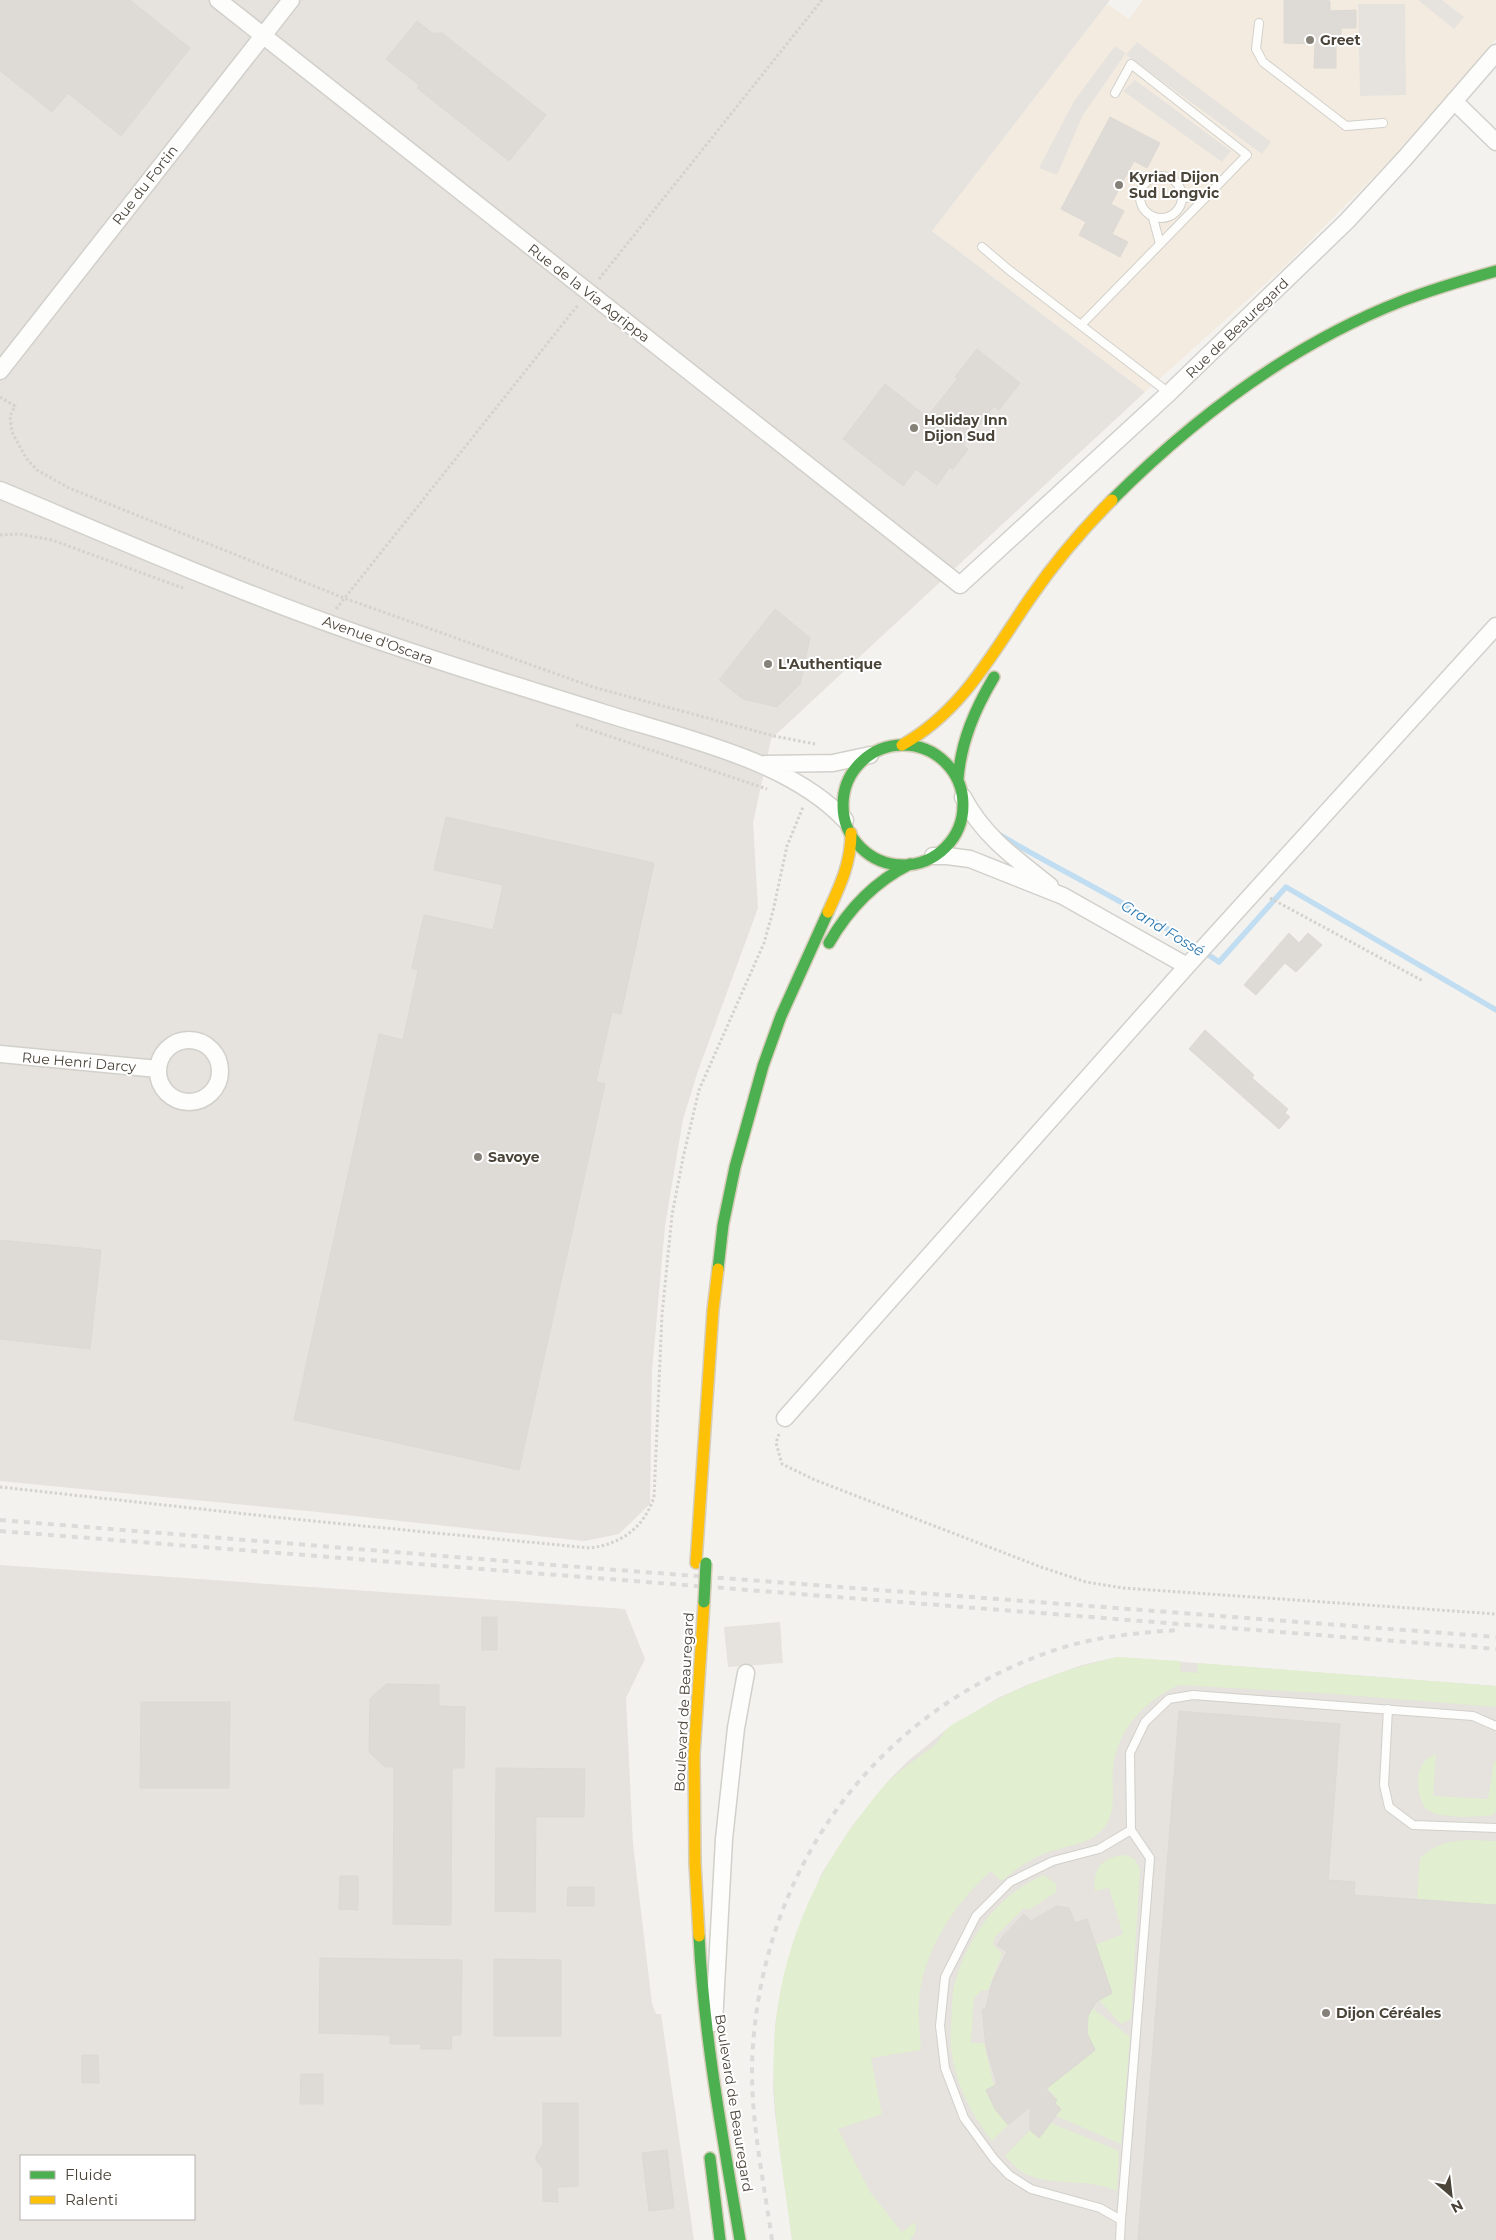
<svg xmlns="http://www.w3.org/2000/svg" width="1496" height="2240" font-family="Montserrat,sans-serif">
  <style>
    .commercial { fill: #f3ebdf }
    .industrial { fill: #e6e2de; fill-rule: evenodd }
    .green { fill: #e1eecf }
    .parking { fill: #e6e3df }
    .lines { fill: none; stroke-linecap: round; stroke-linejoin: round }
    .stream { stroke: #c0ddf1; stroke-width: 5.5 }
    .building { fill: #dedbd6; stroke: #dcd9d4 }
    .lane-casing { stroke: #d2d0cb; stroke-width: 10 }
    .street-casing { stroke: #d2d0cb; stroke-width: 19 }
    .fast-casing { stroke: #d6cebb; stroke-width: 14 }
    .slow-casing { stroke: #d6cebb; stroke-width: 14 }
    .path { stroke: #d3d2cc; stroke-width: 3; stroke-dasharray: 2.5 2.5; stroke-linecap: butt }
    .lane { stroke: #fdfdfc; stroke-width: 8 }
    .street { stroke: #fdfdfc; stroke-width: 16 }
    .fast { stroke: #4caf50; stroke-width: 11 }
    .slow { stroke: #ffc107; stroke-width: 11 }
    .rail { stroke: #dbdbda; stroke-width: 4; stroke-dasharray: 6 6; stroke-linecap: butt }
    .fast-bridge-casing { stroke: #d6cebb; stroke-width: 14; stroke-linecap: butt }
    .fast-bridge { stroke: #4caf50; stroke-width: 11 }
    .poi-dot { fill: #868178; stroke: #fff; stroke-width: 2 }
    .labels { text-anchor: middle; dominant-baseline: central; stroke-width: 4; stroke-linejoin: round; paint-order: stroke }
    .poi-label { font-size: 14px; font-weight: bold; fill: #4b4439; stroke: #fff; text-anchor: start }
    .street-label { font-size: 14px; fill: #4b4439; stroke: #fff }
    .water-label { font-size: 15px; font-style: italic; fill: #2e7ab2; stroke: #fff }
  </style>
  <rect width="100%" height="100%" fill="#f4f2ee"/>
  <path class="commercial" d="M 1143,0 L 1496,0 L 1496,39 L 1392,158 L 1284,267 L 1145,392 L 932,231 L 1107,4 L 1129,19 Z"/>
  <path class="industrial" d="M 0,0 L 1110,0 L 932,231 L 1145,392 L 771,739 L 753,823 L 758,908 L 698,1071 L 683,1119 L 665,1226 L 652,1371 L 650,1504 L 619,1534 L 584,1541 L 318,1512 L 0,1481 Z
    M 0,1565 L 625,1609 L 645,1659 L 626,1698 L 633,1844 L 652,2004 L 656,2014 L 661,2014 L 694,2240 L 0,2240 ZM 21,2156 L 194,2156 L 194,2219 L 21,2219 Z
    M 780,1622 L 783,1663 L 728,1667 L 724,1627 Z
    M 1117,1657 L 1496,1686 L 1496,2240 L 792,2240 L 775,2114 L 773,2088 L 775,2026 L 778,2006 L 794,1939 L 822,1873 L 852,1826 L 890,1779 L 909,1760 L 947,1729 L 998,1698 L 1027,1685 L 1082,1665 Z"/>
  <path class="green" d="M 1117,1657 L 1181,1661 L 1180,1671 L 1197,1673 L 1198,1663 L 1496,1686 L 1496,1707 L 1320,1693 L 1179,1685 C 1150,1698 1123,1723 1115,1756 C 1108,1779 1121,1810 1102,1830 C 1087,1846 1063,1846 1043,1854 C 1027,1861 1015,1870 1001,1881 L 991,1871 C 955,1903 923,1951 919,2000 C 918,2016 920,2033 921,2050 L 871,2058 L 882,2114 L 838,2129 L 870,2192 L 902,2232 L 915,2222 L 916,2231 L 910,2240 L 792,2240 C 784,2176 771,2112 774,2048 C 777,1962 811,1878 864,1811 C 872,1800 881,1788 891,1779 C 905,1766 921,1756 936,1744 C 940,1740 942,1733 947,1729 C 954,1722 965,1718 973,1713 C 1018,1686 1066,1669 1117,1657 Z
    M 1436,1754 L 1433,1796 L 1488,1799 L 1494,1761 L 1496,1762 L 1496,1811 L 1493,1815 C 1479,1817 1439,1819 1428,1810 C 1418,1803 1415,1777 1421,1767 C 1424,1760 1430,1757 1436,1754 Z
    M 1471,1840 L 1496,1841 L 1496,1905 L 1417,1899 L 1420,1858 C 1437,1843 1448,1841 1471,1840 Z
    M 1126,1855 L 1134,1859 L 1140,1868 L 1131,2019 L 1121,2024 L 1099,2000 L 1095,1945 L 1123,1934 L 1109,1888 L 1095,1891 C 1092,1868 1103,1856 1126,1855 Z
    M 1044,1875 L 1056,1884 L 1056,1892 L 1029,1910 L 1024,1908 L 995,1937 L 993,1944 L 1002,1954 L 988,1990 L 981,1991 L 974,1998 L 971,2043 L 984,2043 L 994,2086 L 986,2090 L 995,2109 L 1008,2125 L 992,2141 C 971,2114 955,2082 951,2048 C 950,2040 951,2032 951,2025 C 952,2011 951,1993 956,1979 C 969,1935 1000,1893 1044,1875 Z
    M 1092,2008 L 1130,2037 L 1121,2144 L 1056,2116 L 1055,2103 L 1057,2100 L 1040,2079 L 1061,2077 L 1096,2050 C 1086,2038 1083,2022 1092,2008 Z
    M 1051,2123 L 1119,2151 L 1117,2191 C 1088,2177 1051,2188 1022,2172 C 1016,2168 1010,2160 1005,2156 L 1030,2130 L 1040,2138 Z"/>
  <path class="parking" d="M 1418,0 L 1442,0 L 1464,17 L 1454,29 Z
    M 1358,4 L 1405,4 L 1406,95 L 1360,96 Z
    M 1137,42 L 1271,142 L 1262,154 L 1126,55 Z
    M 1115,46 L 1126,53 L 1083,115 L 1057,175 L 1039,168 L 1074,101 Z
    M 1135,80 L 1231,151 L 1222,162 L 1123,91 Z"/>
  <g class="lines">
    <path class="stream" d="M 998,834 C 1072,877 1149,914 1219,962 L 1286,887 L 1496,1010"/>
  </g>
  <path class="building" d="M 0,0 L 130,0 L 190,48 L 121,136 L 68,93 L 52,112 L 0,71 Z
    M 1284,0 L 1325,0 L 1330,1 L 1330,11 L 1356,10 L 1356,28 L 1341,28 L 1341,37 L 1336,37 L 1336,68 L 1314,68 L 1315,44 L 1284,43 Z
    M 417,21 L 432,33 L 442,33 L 546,115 L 509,161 L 417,88 L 419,85 L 386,59 Z
    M 1110,117 L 1160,143 L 1147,168 L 1134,161 L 1111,204 L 1124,211 L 1112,234 L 1128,242 L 1120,257 L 1079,235 L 1086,222 L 1061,209 Z
    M 977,349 L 1020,383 L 999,410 L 994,406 L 963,445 L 968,449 L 953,469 L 950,467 L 937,485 L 916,469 L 903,486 L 843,439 L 885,384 L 927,417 L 958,378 L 955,377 Z
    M 775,609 L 810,638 L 800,684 L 777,707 L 743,699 L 719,680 Z
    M 446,817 L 654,863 L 621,1014 L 612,1012 L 596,1082 L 605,1084 L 519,1470 L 294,1420 L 379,1034 L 403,1040 L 418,970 L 412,968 L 424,915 L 493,930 L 503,885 L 434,870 Z
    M 1289,933 L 1299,943 L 1308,933 L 1322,945 L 1296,972 L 1285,963 L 1256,995 L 1244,985 Z
    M 1205,1030 L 1254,1075 L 1252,1078 L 1288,1109 L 1285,1113 L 1290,1117 L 1279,1129 L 1189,1049 Z
    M 0,1240 L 101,1250 L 90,1349 L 0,1339 Z
    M 482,1617 L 497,1617 L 497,1650 L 482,1650 Z
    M 386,1684 L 439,1685 L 439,1706 L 465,1707 L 464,1768 L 452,1768 L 451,1925 L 393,1924 L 394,1767 L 385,1767 L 369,1752 L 370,1699 Z
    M 141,1702 L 230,1702 L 229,1788 L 140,1788 Z
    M 1179,1711 L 1340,1724 L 1328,1880 L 1355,1882 L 1354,1895 L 1496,1905 L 1496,2240 L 1138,2240 Z
    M 496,1768 L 585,1769 L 584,1817 L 536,1817 L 535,1912 L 495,1911 Z
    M 340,1876 L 358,1876 L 358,1910 L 339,1909 Z
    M 568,1887 L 594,1887 L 594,1906 L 567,1906 Z
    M 1057,1906 L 1069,1908 L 1075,1923 L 1087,1919 L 1112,1993 L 1096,2002 L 1088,2016 L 1087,2033 L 1095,2050 L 1046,2089 L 1057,2100 L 1055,2103 L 1061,2109 L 1039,2138 L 1030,2130 L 1030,2107 L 1008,2125 L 995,2109 L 986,2090 L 997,2084 L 986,2047 L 982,2009 L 985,2010 L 993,1980 L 1007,1952 L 997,1945 L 1003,1936 L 1024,1914 L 1031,1921 Z
    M 320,1958 L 462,1960 L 461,2035 L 452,2035 L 451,2049 L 421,2049 L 421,2044 L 390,2044 L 390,2035 L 319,2033 Z
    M 494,1959 L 561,1960 L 561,2036 L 494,2036 Z
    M 82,2055 L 98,2055 L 99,2083 L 82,2083 Z
    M 301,2074 L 323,2074 L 323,2104 L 300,2104 Z
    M 543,2103 L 578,2103 L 578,2186 L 557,2187 L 558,2202 L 543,2201 L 543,2169 L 536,2160 L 536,2156 L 543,2144 Z
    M 667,2150 L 674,2208 L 649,2211 L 642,2153 Z"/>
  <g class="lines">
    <g class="lane-casing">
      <path id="lane" d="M 1259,23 L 1256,49 L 1263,62 L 1346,126 L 1383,123
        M1140 197a21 21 0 1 1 42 0a21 21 0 1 1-42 0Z
        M 1182,198 L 1207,196
        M 1153,218 L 1160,244
        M 982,247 L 1009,270 L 1169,393
        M 1081,325 L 1247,155 L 1131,64 L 1115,93
        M 1388,1709 L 1384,1785 L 1389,1807 L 1413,1825 L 1496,1828
        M 1121,2220 L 1150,1858 L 1131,1830
        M 1120,2240 L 1121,2220 L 1100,2208 L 1031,2189 L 1009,2175 L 994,2159 L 964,2118 L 945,2068 L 940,2026 L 945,1977 L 976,1916 L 1010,1882 L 1053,1861 L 1099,1849 L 1131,1830 L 1130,1753 L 1145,1722 L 1169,1699 L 1193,1695 L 1473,1716 L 1496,1726"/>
    </g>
    <g class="street-casing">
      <path id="street" d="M 218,0 L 960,585 L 1169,393 L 1347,221 L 1405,158 L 1496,53
        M 1454,101 L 1496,142
        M 0,371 L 291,0
        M 0,490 C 117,539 233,590 353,632 C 435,661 518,686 601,712 C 679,737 788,759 845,820
        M 765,764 L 833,763 L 870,755
        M 963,797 C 983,836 1016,859 1050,886
        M 933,856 L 947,856 L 970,859 L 1063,896 L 1187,966
        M158 1071a31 31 0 1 1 62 0a31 31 0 1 1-62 0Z
        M 0,1054 L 158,1069
        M 785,1418 L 1187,966 L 1496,626
        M 714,2023 L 724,1839 L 736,1728 L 746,1673"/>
    </g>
    <g class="fast-casing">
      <path id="fast" d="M 1112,500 C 1195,417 1292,344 1402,301 C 1433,289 1464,280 1496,271
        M843 805a60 60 0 1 1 120 0a60 60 0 1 1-120 0Z
        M 958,779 C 961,741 975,709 994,677
        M 829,943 C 849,908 874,882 910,864
        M 718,1269 L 723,1225 L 735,1167 L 763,1066 L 781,1016 L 828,912
        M 699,1936 C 704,2038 723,2139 740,2240
        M 710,2158 L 720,2240"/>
    </g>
    <g class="slow-casing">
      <path id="slow" d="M 902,745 C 963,711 993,652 1031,597 C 1055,562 1082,530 1112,500
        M 828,912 C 840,886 851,863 851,833
        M 696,1563 L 713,1310 L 718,1269
        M 699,1936 L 695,1863 L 694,1755 L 704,1602"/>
    </g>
    <path class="path" d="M 599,279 L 822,0
      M 0,397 L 15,406 L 10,416 L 12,432 L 26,458 L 37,470 L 69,488 L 344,598 L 593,687 L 774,736 L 815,744
      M 0,535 L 19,534 L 52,540 L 183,588
      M 336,609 L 578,305
      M 576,725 L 767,789
      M 1270,898 L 1423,981
      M 779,1434 L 776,1443 L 782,1464 L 815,1480 L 1041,1567 L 1086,1582 L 1123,1588 L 1496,1614
      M 0,1487 L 292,1519 L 590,1548 C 621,1544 644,1528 654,1497 L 662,1315 L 672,1215 L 683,1158 L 699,1090 L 764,943 L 773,911 L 787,846 L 803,807"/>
    <use href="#lane" class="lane"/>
    <use href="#street" class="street"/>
    <use href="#fast" class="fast"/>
    <use href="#slow" class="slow"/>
    <path class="rail" d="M 0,1520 L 591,1568 L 1496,1637
      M 0,1531 L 1496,1649
      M 772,2240 C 763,2176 748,2109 753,2045 C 766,1863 878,1711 1052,1651 C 1092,1637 1135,1633 1178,1630"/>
    <g class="fast-bridge-casing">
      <path id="fast-bridge" d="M 704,1602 L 706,1563"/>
    </g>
    <use href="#fast-bridge" class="fast-bridge"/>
  </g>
  <g class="poi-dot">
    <circle cx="1310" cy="40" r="5"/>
    <circle cx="1119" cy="185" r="5"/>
    <circle cx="914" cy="428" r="5"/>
    <circle cx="768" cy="664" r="5"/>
    <circle cx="478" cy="1157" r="5"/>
    <circle cx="1326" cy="2013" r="5"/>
  </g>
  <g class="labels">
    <g class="poi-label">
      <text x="1320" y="40">Greet</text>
      <text x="1129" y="177">Kyriad Dijon<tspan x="1129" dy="16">Sud Longvic</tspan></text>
      <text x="924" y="420">Holiday Inn<tspan x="924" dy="16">Dijon Sud</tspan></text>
      <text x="778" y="664">L'Authentique</text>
      <text x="488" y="1157">Savoye</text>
      <text x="1336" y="2013">Dijon Céréales</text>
    </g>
    <g class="street-label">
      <text transform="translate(145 185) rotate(-52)">Rue du Fortin</text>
      <text transform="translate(589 293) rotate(38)">Rue de la Via Agrippa</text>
      <text transform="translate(1237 328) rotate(-44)">Rue de Beauregard</text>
      <text transform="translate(378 640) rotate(20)">Avenue d'Oscara</text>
      <text transform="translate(79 1062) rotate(5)">Rue Henri Darcy</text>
      <text transform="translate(684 1702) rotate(-87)">Boulevard de Beauregard</text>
      <text transform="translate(734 2103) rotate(81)">Boulevard de Beauregard</text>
    </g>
    <g class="water-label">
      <text transform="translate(1163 928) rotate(31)">Grand Fossé</text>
    </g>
  </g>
  <rect x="20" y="2155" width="175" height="65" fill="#ffffff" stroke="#b7b4b0"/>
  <rect x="30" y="2171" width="25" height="8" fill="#4caf50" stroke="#b7b4b0"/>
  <text x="65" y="2180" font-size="15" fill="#4b4439">Fluide</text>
  <rect x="30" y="2196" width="25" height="8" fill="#ffc107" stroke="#b7b4b0"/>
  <text x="65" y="2205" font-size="15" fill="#4b4439">Ralenti</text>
  <g transform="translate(1451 2195) rotate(152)" stroke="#ffffff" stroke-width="4" paint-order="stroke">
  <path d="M0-4L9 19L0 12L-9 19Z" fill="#4b4439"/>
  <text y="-8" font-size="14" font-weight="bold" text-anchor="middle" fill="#4b4439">N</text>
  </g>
</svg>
